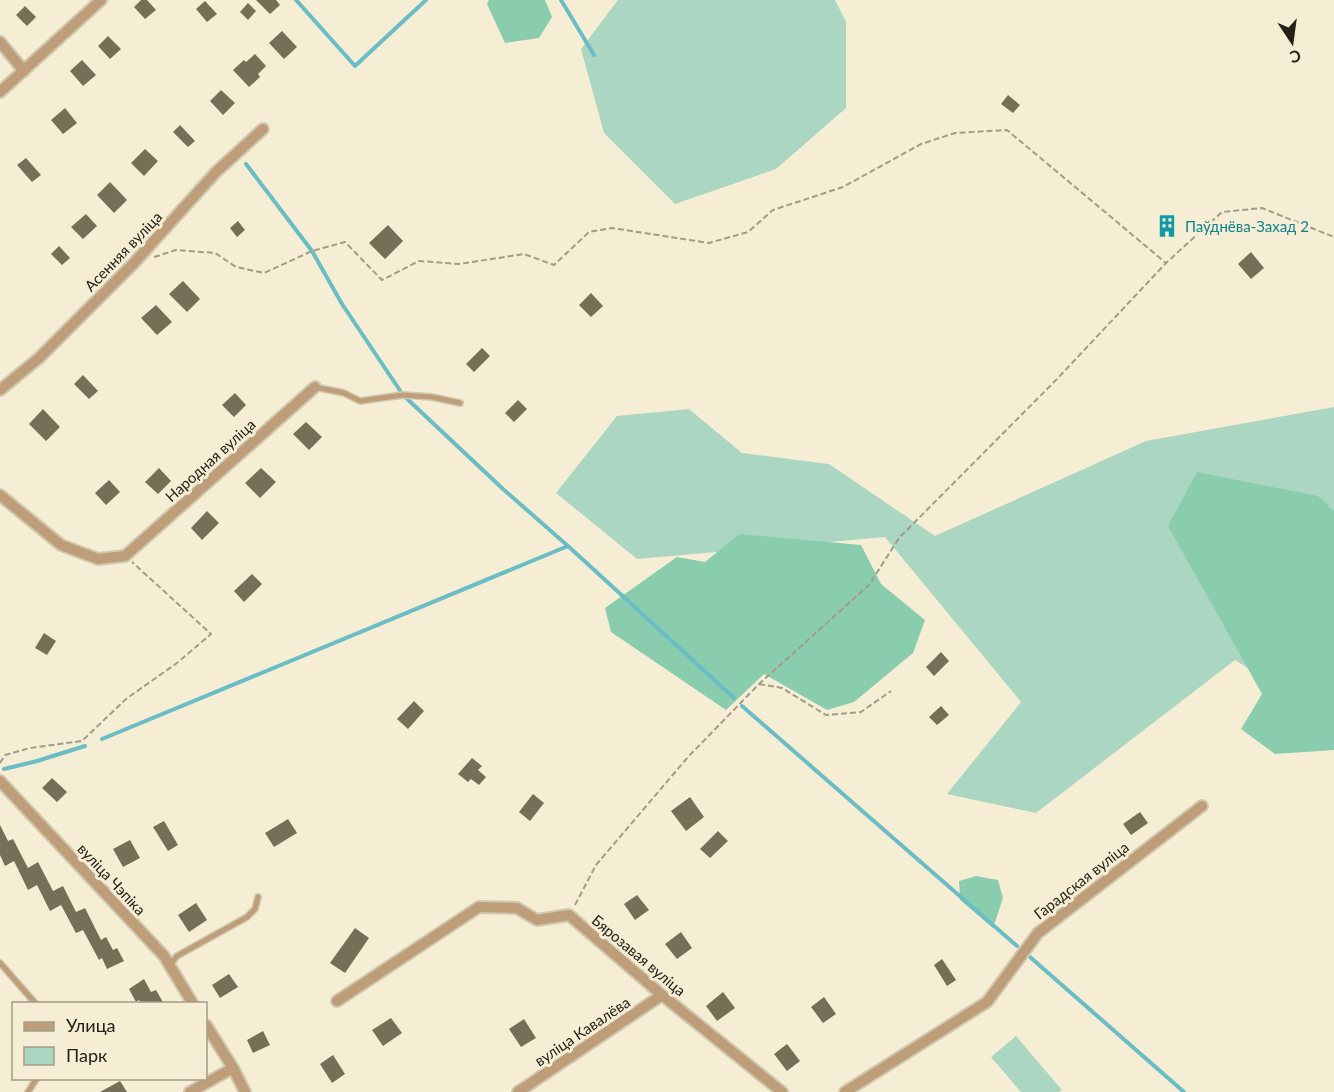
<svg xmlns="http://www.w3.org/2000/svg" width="1334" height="1092" font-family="Lato,sans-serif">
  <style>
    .green { fill: #abd6c1 }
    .forest { fill: #8acdae }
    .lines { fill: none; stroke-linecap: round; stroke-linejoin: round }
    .stream { stroke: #6abdc5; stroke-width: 4 }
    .building { fill: #766e57 }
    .service-casing { stroke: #d0c9b2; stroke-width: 8 }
    .minor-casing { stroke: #d0c9b2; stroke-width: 14 }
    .path { stroke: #a19b88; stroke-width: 2; stroke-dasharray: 6 3; stroke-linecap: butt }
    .service { stroke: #be9e78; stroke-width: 5 }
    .minor { stroke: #be9e78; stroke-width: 10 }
    .labels { text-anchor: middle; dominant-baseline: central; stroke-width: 6; stroke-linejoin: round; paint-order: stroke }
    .culture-label { font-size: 15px; fill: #0d838f; stroke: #f6eed4; text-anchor: start }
    .street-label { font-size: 15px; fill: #242118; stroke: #f6eed4 }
  </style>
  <rect width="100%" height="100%" fill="#f6eed4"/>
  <path class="green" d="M 618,0 L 835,0 L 846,22 L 846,108 L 776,169 L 675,204 L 604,133 L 581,49 Z
    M 1334,407 L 1334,722 L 1235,660 L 1036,813 L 947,794 L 1021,702 L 885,537 L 637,559 L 556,493 L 617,416 L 689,409 L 742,453 L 829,464 L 935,536 L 1146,441 Z
    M 1016,1036 L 1062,1090 L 1059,1092 L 1021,1092 L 991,1057 Z"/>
  <path class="forest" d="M 489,0 L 545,0 L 552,17 L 539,38 L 505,43 L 487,4 Z
    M 1197,472 L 1318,496 L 1334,511 L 1334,750 L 1275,754 L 1241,729 L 1262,694 L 1168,526 Z
    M 739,534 L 861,545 L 881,584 L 925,620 L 913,653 L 854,702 L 827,710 L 764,674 L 726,710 L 611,632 L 605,608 L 677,557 L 705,562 Z
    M 976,876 L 998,880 L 1003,898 L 993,928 L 960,900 L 959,881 Z"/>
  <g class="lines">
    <path class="stream" d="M 296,0 L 355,66 L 426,0
      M 561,0 L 594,55
      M 246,164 L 312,251 L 342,304 L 403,395 L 503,489 L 568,546 L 734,698
      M 742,706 L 1017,946
      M 102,739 L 568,546
      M 4,769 L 37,761 L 85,746
      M 1030,957 L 1184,1092"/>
  </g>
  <path class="building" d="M 141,0 L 147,0 L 156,10 L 145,19 L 134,7 Z
    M 256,0 L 276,0 L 280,5 L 270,14 Z
    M 205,1 L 217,14 L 207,22 L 196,9 Z
    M 248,3 L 256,11 L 248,20 L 240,12 Z
    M 25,6 L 36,17 L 27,26 L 16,15 Z
    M 282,31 L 297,47 L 284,59 L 269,43 Z
    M 108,36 L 121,49 L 110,59 L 98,46 Z
    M 255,54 L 266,66 L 258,74 L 260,77 L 249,87 L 233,70 L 244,60 L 246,62 Z
    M 82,60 L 96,75 L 83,86 L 70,71 Z
    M 221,90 L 235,103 L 223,115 L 210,101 Z
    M 1008,95 L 1020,105 L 1013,113 L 1001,104 Z
    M 65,108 L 77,123 L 63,134 L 51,120 Z
    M 180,125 L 195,141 L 188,147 L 173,132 Z
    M 145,149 L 158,161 L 144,176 L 131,163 Z
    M 26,158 L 41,175 L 32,182 L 17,165 Z
    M 110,182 L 127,200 L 114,213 L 97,195 Z
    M 86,214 L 97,226 L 83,239 L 71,227 Z
    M 1167,219 L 1174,227 L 1166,233 L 1159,226 Z
    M 238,221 L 245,230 L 237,237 L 230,228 Z
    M 388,225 L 403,241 L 385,259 L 369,243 Z
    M 59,246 L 70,258 L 62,265 L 51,254 Z
    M 1251,252 L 1264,268 L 1251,279 L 1238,264 Z
    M 183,281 L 200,299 L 187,312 L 169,294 Z
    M 591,293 L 603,306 L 591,317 L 579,305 Z
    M 156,305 L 172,322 L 157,335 L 141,318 Z
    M 482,348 L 490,356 L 474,372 L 466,364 Z
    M 83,375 L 98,391 L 89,399 L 74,384 Z
    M 235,393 L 246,405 L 234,417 L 222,405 Z
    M 518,400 L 527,409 L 514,422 L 505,413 Z
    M 43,409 L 60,427 L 46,441 L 29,424 Z
    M 306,422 L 322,437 L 309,450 L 293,434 Z
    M 159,468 L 171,481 L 158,494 L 145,482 Z
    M 261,468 L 276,482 L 260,498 L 245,483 Z
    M 109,480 L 120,492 L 106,505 L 95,493 Z
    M 207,511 L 219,523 L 202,540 L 191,528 Z
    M 252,574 L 262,584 L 244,602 L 234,591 Z
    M 44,633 L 56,641 L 47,655 L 35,648 Z
    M 941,652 L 949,661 L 934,676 L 926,667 Z
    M 414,701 L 424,711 L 408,729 L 397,719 Z
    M 941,706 L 949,715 L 937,725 L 929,717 Z
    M 472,758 L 482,766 L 478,770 L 486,777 L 479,785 L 471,779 L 468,782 L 458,774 Z
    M 52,778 L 67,792 L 57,802 L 42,788 Z
    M 533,794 L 544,803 L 530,821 L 519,812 Z
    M 690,797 L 704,817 L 686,831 L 671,811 Z
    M 1140,812 L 1148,823 L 1131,835 L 1123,824 Z
    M 288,819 L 297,833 L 274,847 L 265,833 Z
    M 164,821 L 178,845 L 168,851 L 153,827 Z
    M 0,825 L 8,841 L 13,839 L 28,868 L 38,862 L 53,891 L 63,886 L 76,912 L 85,908 L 101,940 L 106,937 L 113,950 L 117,948 L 124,961 L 107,969 L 102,958 L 99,960 L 83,930 L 76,933 L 61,905 L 50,911 L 37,885 L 28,890 L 14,861 L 5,866 L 0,855 Z
    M 718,831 L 728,841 L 710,858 L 700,849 Z
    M 130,840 L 140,858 L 123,867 L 113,849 Z
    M 637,895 L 649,910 L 635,920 L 624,904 Z
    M 196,903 L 207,920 L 189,932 L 178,915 Z
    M 355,928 L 369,938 L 345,973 L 330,963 Z
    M 681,932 L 692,948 L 677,959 L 665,944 Z
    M 942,959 L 956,980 L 947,986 L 934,965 Z
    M 229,974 L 238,987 L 220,998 L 212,985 Z
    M 144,979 L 151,992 L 156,990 L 164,1004 L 141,1004 L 139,1000 L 136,1002 L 129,989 Z
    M 723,992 L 735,1008 L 717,1021 L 706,1006 Z
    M 824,997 L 836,1014 L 823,1023 L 811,1007 Z
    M 391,1018 L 402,1033 L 383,1046 L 372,1030 Z
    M 524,1019 L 536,1038 L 521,1047 L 509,1029 Z
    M 263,1031 L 270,1045 L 253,1053 L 247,1040 Z
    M 787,1044 L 800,1061 L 787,1071 L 774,1054 Z
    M 333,1055 L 345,1074 L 332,1083 L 320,1064 Z
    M 120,1081 L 127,1092 L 100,1092 Z"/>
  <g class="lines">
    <g class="service-casing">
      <path id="service" d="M 315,387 L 344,393 L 360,401 L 403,395 L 432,397 L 460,403
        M 0,963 L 36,1004
        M 171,964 L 177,956 L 247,917 L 255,909 L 258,897
        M 28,1092 L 37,1078"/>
    </g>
    <g class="minor-casing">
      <path id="minor" d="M 0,42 L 24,71
        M 0,92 L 101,0
        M 0,390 L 39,358 L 134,263 L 216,172 L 263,129
        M 0,495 L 61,545 L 98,559 L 125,556 L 315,387
        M 0,781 L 164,956 L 193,1004
        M 337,1001 L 479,907 L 517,908 L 537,920 L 569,915 L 662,995 L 782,1092
        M 206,1025 L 233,1068 L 245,1092
        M 190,1092 L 233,1068
        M 518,1092 L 662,995
        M 845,1092 L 987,1002 L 1038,933 L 1202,806"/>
    </g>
    <path class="path" d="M 154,257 L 176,250 L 215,253 L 236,267 L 264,273 L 312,251 L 345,242 L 382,280 L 419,261 L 459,264 L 524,254 L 554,265 L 589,232 L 612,228 L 709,243 L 748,232 L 773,210 L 843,187 L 921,144 L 955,133 L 1007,130 L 1166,263
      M 759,684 L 782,688 L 826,715 L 861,712 L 891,691
      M 0,763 L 5,755 L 30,748 L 82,741 L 126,699 L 177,663 L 211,634 L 132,562
      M 575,905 L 596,865 L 688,757 L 759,684 L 869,585 L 899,538 L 1057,379 L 1166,263 L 1222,212 L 1262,208 L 1334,237"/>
    <use href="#service" class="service"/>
    <use href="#minor" class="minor"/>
  </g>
  <defs>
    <g id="building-bare" transform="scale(1.8)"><path d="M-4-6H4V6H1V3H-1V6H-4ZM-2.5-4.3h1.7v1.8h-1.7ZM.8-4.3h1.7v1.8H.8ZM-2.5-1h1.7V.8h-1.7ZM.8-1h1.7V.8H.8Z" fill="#0f9aa8" stroke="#f6eed4" stroke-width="2.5" paint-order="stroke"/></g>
  </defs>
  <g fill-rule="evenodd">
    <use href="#building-bare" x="1167" y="226"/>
  </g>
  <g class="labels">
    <g class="culture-label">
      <text x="1185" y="226">Паўднёва-Захад 2</text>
    </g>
    <g class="street-label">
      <text transform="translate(123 251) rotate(-46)">Асенняя вуліца</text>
      <text transform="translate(210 460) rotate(-42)">Народная вуліца</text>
      <text transform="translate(112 879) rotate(47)">вуліца Чэпіка</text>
      <text transform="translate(1081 880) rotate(-38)">Гарадская вуліца</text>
      <text transform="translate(639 955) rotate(40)">Бярозавая вуліца</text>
      <text transform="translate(582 1031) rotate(-34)">вуліца Кавалёва</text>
    </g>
  </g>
  <rect x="12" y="1002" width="195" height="78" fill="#f6eed4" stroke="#a29c89" stroke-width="1.5"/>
  <rect x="24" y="1022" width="30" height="9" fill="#be9e78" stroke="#a29c89" stroke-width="1.5"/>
  <text x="66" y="1032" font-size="18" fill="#242118">Улица</text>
  <rect x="24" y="1047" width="30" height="18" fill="#abd6c1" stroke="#a29c89" stroke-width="1.5"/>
  <text x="66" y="1062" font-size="18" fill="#242118">Парк</text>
  <g transform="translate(1292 42) rotate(167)" stroke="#f6eed4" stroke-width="4.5" paint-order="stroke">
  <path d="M0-4.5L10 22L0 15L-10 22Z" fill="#242118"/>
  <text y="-9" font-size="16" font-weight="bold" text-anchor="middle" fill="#242118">С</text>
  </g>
</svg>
